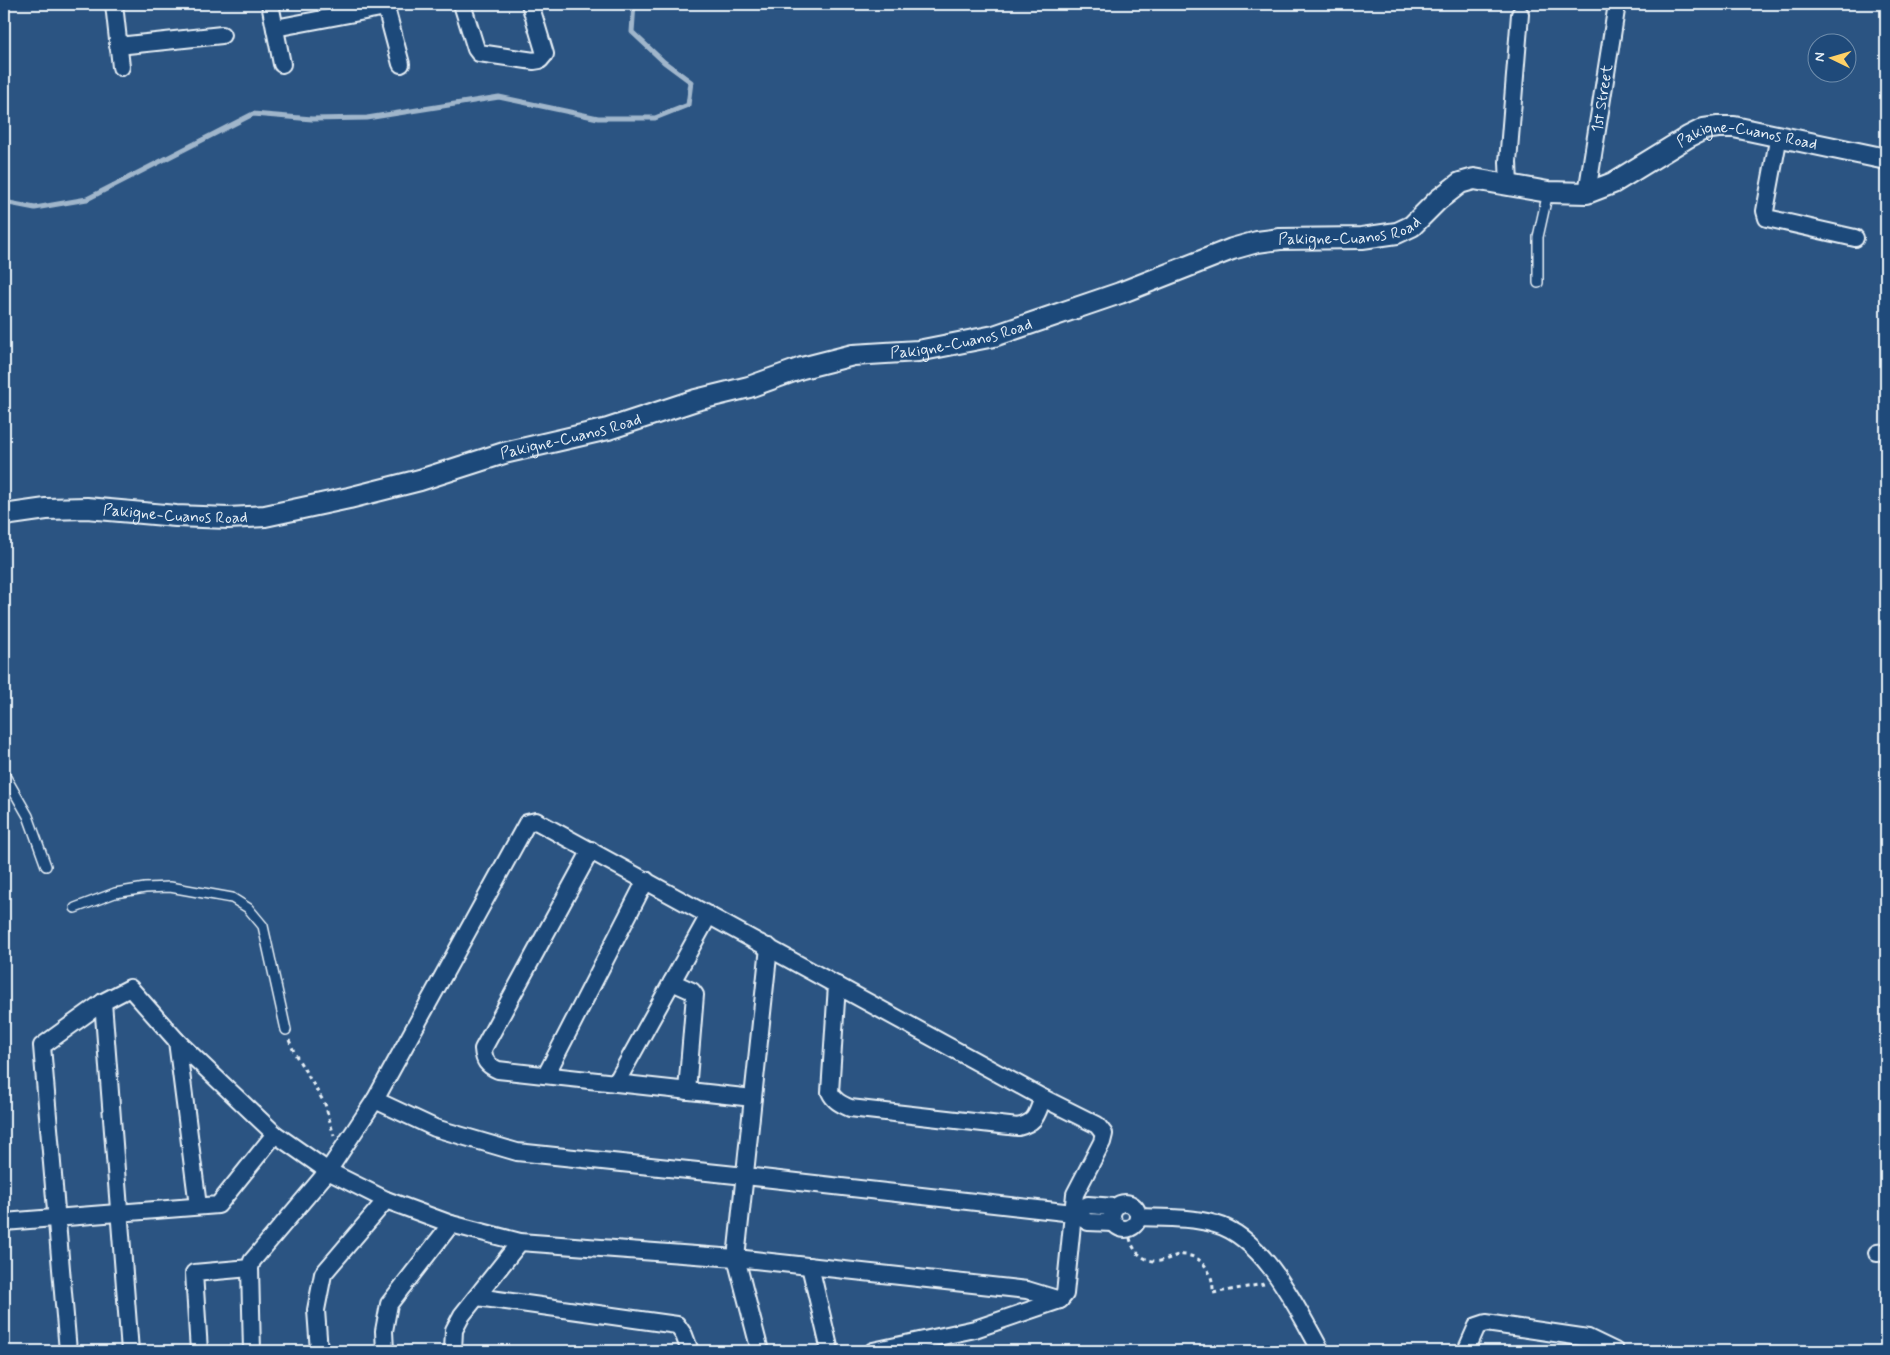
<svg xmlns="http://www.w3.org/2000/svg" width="1890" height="1355" font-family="Mynerve,sans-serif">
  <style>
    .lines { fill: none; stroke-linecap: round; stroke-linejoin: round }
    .stream { stroke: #a0b6cb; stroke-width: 5 }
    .service-casing { stroke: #e8f1f8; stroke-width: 12 }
    .minor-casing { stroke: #e8f1f8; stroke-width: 20 }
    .tertiary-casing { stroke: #e8f1f8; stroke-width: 24 }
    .path { stroke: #e8f1f8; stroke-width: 3; stroke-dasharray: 4 4; stroke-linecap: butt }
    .service { stroke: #1f4a7a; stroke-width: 9 }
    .minor { stroke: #1f4a7a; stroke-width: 16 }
    .tertiary { stroke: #1f4a7a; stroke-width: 20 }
    .labels { text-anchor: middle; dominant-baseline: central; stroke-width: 4; stroke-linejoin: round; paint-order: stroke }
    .street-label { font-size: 16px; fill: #e8f1f8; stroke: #1f4a7a }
  </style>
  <rect width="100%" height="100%" fill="#2b5482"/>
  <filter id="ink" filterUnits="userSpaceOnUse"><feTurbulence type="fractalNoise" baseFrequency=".02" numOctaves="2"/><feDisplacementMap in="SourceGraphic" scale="10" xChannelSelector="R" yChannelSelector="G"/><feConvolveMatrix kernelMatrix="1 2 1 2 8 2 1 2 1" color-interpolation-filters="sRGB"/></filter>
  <g filter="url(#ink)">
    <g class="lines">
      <path class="stream" d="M 4,202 L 35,208 L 87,199 L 253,114 L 312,119 L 367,118 L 499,97 L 598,118 L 655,118 L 688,105 L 691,82 L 664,62 L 632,32 L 634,4"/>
      <g class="service-casing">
        <path id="service" d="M 1538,283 L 1538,237 L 1548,192
          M 4,774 L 28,816 L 46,866
          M 75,908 L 115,893 L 145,888 L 170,887 L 232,898 L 248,908 L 263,926 L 286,1030"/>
      </g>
      <g class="minor-casing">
        <g id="minor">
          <path d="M 114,4 L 121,67"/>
          <path d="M 270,4 L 282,64"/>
          <path d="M 385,4 L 401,64"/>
          <path d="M 462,4 L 476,49 L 479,53 L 534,61 L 540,60 L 545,54 L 530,4"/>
          <path d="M 275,28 L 386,7"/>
          <path d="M 118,46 L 222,35"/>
          <path d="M 1779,135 L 1765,211 L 1767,218 L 1855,238"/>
          <path d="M 1509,185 L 1508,162 L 1520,14"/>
          <path id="s1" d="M 1587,193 L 1617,4"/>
          <path d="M 591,850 L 483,1049 C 484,1061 487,1065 498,1070 L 753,1098"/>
          <path d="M 672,982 L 692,991 L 695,995 L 687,1091"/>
          <path d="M 837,985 L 830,1092 C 834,1101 841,1104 850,1108 L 1018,1127 C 1037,1122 1036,1115 1043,1098"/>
          <path d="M 103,1002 L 130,1351"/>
          <path d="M 177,1041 L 198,1206"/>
          <path d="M 546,1075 L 646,880"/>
          <path d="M 616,1083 L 709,915"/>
          <path d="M 375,1100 L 435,1128 L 517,1152 L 745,1176 L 1073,1213"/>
          <circle cx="1125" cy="1216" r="13"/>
          <path d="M 1138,1217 C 1163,1218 1191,1217 1215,1224 C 1264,1237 1298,1310 1321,1351"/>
          <path d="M 4,1222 L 218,1205 L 275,1134"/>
          <path d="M 1113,1223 L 1088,1222 L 1073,1213 L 1088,1205 L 1115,1207"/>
          <path d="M 1877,1253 L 1886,1252"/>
          <path d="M 810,1266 L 830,1351"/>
          <path d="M 477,1297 L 677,1325 L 684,1335 L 690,1351"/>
          <path d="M 68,1351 L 42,1046 L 103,1002 L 130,988 L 177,1041 L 275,1134 L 328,1171 L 386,1200 L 451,1224 L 520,1242 L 736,1258 L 1027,1290 L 1060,1300"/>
          <path d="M 199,1351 L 194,1273 L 250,1268"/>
          <path d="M 252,1351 L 250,1268 L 252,1261 L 328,1171 L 375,1100 L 527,823 L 536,821 L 1043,1098 L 1097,1125 L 1104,1134 L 1102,1142 L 1075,1194 L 1065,1294 L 1060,1300 L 975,1329 L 873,1351"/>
          <path d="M 319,1351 L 316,1310 L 323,1274 L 386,1200"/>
          <path d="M 385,1351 L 384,1331 L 389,1304 L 451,1224"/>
          <path d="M 453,1351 L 454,1330 L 462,1315 L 520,1242"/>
          <path d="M 760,1351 L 736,1258 L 769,947"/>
          <path d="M 1466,1351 L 1477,1326 L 1486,1323 L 1588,1338 L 1615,1351"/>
        </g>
      </g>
      <g class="tertiary-casing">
        <g id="tertiary">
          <path id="s2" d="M 4,515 L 46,509 L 87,508 L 176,516 L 228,518 L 265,516 L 349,498 L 420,480 L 504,453 L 608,429 L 696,400 L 749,387 L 802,368 L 853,355 L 918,351 L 994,336 L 1120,293 L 1232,249 L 1257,242 L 1280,239 L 1362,238 L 1397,233 L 1412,226 L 1438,200 L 1460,183 L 1474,179 L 1548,192 L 1587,193 L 1613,183 L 1688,137 L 1704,129 L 1718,127 L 1734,127 L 1886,159"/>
        </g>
      </g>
      <path class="path" d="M 289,1040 L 295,1054 L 325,1104 L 334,1136
        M 1129,1230 C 1129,1247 1141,1263 1160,1261 C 1167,1260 1173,1256 1179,1255 C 1202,1253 1214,1273 1213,1293 L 1264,1284"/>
      <use href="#service" class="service"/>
      <use href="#minor" class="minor"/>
      <use href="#tertiary" class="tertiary"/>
    </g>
  </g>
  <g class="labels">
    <g class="street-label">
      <text stroke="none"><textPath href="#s1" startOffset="96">1st Street</textPath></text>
      <text stroke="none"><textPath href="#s2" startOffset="1821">Pakigne-Cuanos Road</textPath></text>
      <text stroke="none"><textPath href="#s2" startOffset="1388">Pakigne-Cuanos Road</textPath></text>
      <text stroke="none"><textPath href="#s2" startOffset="982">Pakigne-Cuanos Road</textPath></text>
      <text stroke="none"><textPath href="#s2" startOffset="578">Pakigne-Cuanos Road</textPath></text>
      <text stroke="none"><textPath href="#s2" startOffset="172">Pakigne-Cuanos Road</textPath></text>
    </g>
  </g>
  <rect width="1890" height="1355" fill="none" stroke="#1f4a7a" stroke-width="20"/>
  <rect x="10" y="10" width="1870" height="1335" fill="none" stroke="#e8f1f8" stroke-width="2" filter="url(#ink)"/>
  <g transform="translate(1832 58) rotate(275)"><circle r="24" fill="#1f4a7a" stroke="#6f8dac"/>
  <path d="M0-4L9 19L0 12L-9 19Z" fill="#ffd166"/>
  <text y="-8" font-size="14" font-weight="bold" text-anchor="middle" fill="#e8f1f8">N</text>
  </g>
</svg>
